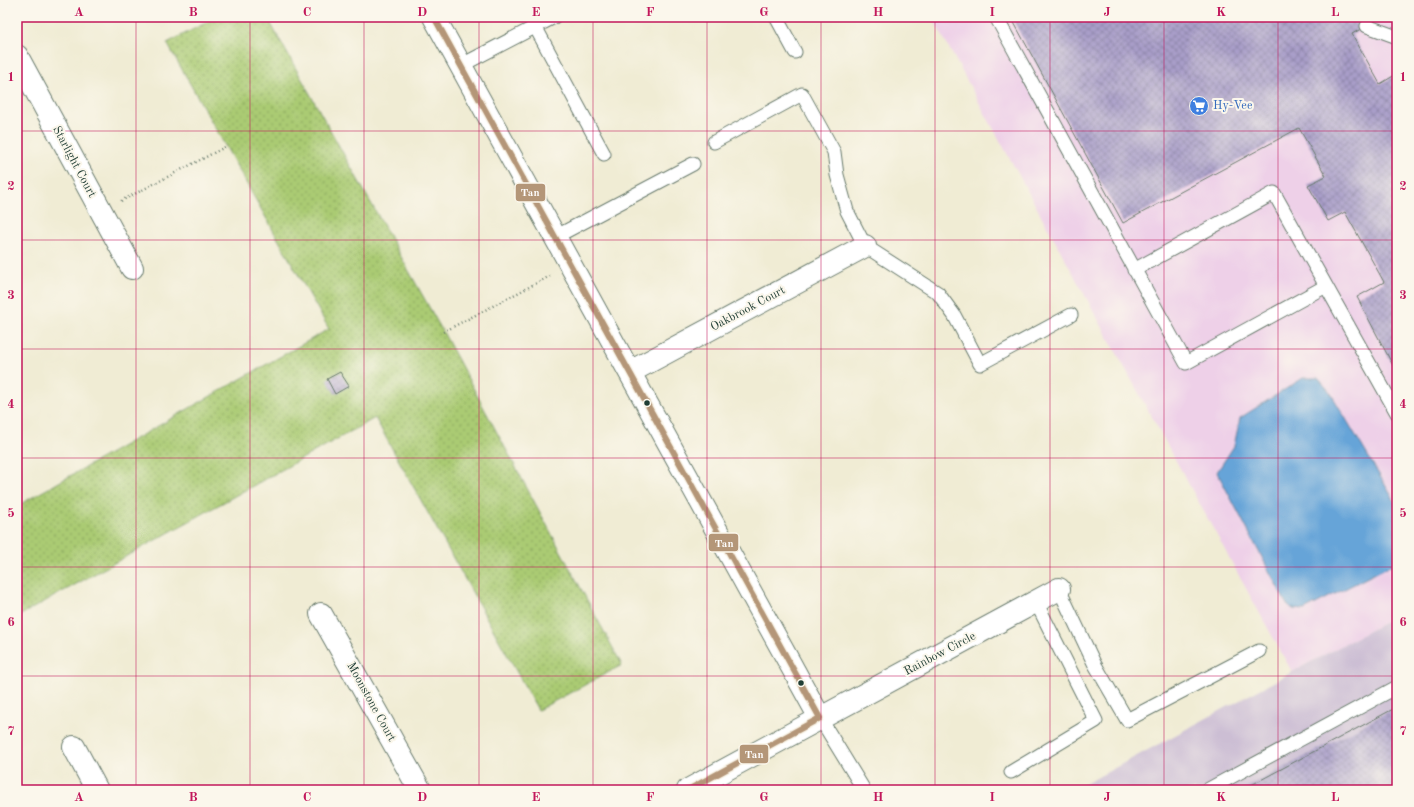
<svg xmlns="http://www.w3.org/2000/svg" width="1414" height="807" font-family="'Old Standard TT',serif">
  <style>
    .built { fill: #eed0e8 }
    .industrial { fill: #ccbed4 }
    .park { fill: url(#park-dots); stroke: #648454 }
    .water { fill: #66a4d8; stroke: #427086 }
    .building { fill: url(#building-cross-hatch) }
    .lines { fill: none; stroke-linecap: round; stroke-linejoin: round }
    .service-casing { stroke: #687a6c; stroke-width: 15 }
    .minor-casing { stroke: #687a6c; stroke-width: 24 }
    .path { stroke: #687a6c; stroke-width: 2.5; stroke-dasharray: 1 3; stroke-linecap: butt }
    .service { stroke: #fff; stroke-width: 13 }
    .minor { stroke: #fff; stroke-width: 22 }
    .bus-1-casing { stroke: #fbf7ec; stroke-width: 9 }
    .bus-1 { stroke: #b49678; stroke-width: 6 }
    .grid { fill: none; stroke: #c2185b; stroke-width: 1; stroke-opacity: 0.55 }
    .bus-dot { fill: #1f3d34; stroke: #fbf7ec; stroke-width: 1.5 }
    .labels { text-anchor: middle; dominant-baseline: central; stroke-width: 4; stroke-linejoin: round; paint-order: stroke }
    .shop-label { font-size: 12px; fill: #366cbe; stroke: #fbf7ec; text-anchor: start }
    .street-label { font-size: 12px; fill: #1f3d34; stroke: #fbf7ec }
    .line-badge { stroke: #fbf7ec; stroke-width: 1.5 }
    .badge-label { font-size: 11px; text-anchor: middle; font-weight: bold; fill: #fff }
    .neatline { fill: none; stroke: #c2185b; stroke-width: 1.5 }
    .grid-label { font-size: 13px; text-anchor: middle; font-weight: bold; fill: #c2185b }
  </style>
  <defs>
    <pattern id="park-dots" width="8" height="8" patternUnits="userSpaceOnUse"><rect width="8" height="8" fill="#aacb73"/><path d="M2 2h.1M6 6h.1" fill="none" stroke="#8aa65f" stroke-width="1.8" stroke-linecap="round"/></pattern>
    <pattern id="building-cross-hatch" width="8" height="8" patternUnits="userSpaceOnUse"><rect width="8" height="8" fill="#a99ec9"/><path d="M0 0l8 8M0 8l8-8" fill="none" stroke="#8982a4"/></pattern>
  </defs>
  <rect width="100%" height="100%" fill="#fbf7ec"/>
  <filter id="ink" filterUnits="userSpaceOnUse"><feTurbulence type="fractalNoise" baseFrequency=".025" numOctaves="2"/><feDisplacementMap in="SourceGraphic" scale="8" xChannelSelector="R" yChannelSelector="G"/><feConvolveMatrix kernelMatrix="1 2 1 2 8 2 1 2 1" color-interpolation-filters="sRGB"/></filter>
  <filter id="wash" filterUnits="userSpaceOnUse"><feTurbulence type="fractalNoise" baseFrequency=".012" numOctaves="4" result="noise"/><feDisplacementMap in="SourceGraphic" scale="16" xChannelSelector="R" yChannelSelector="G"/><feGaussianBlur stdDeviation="0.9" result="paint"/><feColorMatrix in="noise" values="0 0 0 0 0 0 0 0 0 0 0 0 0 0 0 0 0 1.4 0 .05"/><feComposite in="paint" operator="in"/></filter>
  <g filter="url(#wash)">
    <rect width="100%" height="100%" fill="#f0ecd4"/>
    <path class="built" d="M 932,17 L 1397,17 L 1397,616 L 1292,672 Z"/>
    <path class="industrial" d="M 1397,616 L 1397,790 L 1074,790 L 1292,672 Z"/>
    <path class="park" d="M 217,17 L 267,17 L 443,332 L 622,665 L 538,710 L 375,418 L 17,617 L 17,506 L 329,329 L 167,43 Z"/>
    <path class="water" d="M 1303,378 L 1318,378 L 1330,392 L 1397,505 L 1397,562 L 1304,610 L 1293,609 L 1286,603 L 1217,472 L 1234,446 L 1240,418 Z"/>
    <g id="blocks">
      <path class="building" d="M 1011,17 L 1382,17 L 1352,34 L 1380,84 L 1395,75 L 1397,78 L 1397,373 L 1357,297 L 1384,282 L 1345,212 L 1328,221 L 1308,185 L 1326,176 L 1299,128 L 1123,223 Z
        M 340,372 L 349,386 L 335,394 L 327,379 Z
        M 1397,707 L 1397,790 L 1242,790 Z"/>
    </g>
  </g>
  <g filter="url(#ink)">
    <use href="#blocks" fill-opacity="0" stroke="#687a6c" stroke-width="1"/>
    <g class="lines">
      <g class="service-casing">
        <path id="service" d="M 530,17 L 604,154
          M 776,17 L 795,52
          M 996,17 L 1186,363 L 1326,286 L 1274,193 L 1134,270
          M 1367,26 L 1397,37
          M 460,66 L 554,17
          M 714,142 L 802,94 L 834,152 L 837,175 L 847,211 L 865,246 L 938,293 L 954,315 L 980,364 L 1071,315
          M 555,237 L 693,164
          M 1326,286 L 1397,413
          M 1059,589 L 1094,663 L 1127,720 L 1259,651
          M 820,718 L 864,790
          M 1011,772 L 1096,721 L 1036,602
          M 1207,790 L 1397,687"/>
      </g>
      <g class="minor-casing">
        <path id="minor" d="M 434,17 L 820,718
          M 17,56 L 132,268
          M 630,372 L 865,246
          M 321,614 L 420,790
          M 74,747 L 97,790
          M 688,790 L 1059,589"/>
      </g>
      <path class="path" d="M 121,201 L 227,146
        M 443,332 L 552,275"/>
      <use href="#service" class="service"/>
      <use href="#minor" class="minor"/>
      <g class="bus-1-casing">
        <path id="bus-1" d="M 434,17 L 820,718
          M 688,790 L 820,718"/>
      </g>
      <use href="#bus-1" class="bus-1"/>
    </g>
  </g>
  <path class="grid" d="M 136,17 L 136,790M 250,17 L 250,790M 364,17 L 364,790M 479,17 L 479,790M 593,17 L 593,790M 707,17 L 707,790M 821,17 L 821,790M 935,17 L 935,790M 1050,17 L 1050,790M 1164,17 L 1164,790M 1278,17 L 1278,790M 17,131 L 1397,131M 17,240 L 1397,240M 17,349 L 1397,349M 17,458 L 1397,458M 17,567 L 1397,567M 17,676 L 1397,676"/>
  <defs>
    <g id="supermarket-disc" transform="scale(1)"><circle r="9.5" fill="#3f7fe0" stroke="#fbf7ec"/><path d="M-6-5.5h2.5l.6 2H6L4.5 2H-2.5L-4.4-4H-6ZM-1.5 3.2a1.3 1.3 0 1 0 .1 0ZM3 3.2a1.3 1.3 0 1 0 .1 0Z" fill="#fff"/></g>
  </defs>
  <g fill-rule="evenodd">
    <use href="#supermarket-disc" x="1199" y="106"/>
  </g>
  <g class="bus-dot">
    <circle cx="647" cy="403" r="3.5"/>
    <circle cx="801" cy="683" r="3.5"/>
  </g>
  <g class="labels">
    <g class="shop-label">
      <text x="1213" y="106">Hy-Vee</text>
    </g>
    <g class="street-label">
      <text transform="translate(74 162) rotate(62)">Starlight Court</text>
      <text transform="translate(748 309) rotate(-28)">Oakbrook Court</text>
      <text transform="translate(940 654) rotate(-28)">Rainbow Circle</text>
      <text transform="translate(371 702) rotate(61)">Moonstone Court</text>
    </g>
  </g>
  <g class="line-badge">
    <rect x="515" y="183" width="31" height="19" rx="4" fill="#b49678"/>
    <rect x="708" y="533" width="31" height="19" rx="4" fill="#b49678"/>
    <rect x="739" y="744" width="30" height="20" rx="4" fill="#b49678"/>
  </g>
  <g class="badge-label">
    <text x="530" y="196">Tan</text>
    <text x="724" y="547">Tan</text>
    <text x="754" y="758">Tan</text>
  </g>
  <rect width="1414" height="807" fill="none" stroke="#fbf7ec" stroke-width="44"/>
  <rect x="22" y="22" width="1370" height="763" class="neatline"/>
  <g class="grid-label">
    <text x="79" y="16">A</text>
    <text x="193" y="16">B</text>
    <text x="307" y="16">C</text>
    <text x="422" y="16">D</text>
    <text x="536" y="16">E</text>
    <text x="650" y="16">F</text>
    <text x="764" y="16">G</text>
    <text x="878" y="16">H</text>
    <text x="992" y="16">I</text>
    <text x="1107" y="16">J</text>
    <text x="1221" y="16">K</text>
    <text x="1335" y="16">L</text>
    <text x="11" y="81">1</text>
    <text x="1403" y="81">1</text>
    <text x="11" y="190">2</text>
    <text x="1403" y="190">2</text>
    <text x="11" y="299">3</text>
    <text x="1403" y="299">3</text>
    <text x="11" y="408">4</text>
    <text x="1403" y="408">4</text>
    <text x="11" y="517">5</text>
    <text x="1403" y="517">5</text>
    <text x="11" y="626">6</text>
    <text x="1403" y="626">6</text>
    <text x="11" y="735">7</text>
    <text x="1403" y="735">7</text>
    <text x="79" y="801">A</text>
    <text x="193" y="801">B</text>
    <text x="307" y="801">C</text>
    <text x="422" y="801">D</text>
    <text x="536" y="801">E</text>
    <text x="650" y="801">F</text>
    <text x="764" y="801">G</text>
    <text x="878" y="801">H</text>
    <text x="992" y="801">I</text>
    <text x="1107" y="801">J</text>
    <text x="1221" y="801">K</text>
    <text x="1335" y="801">L</text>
  </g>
</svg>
